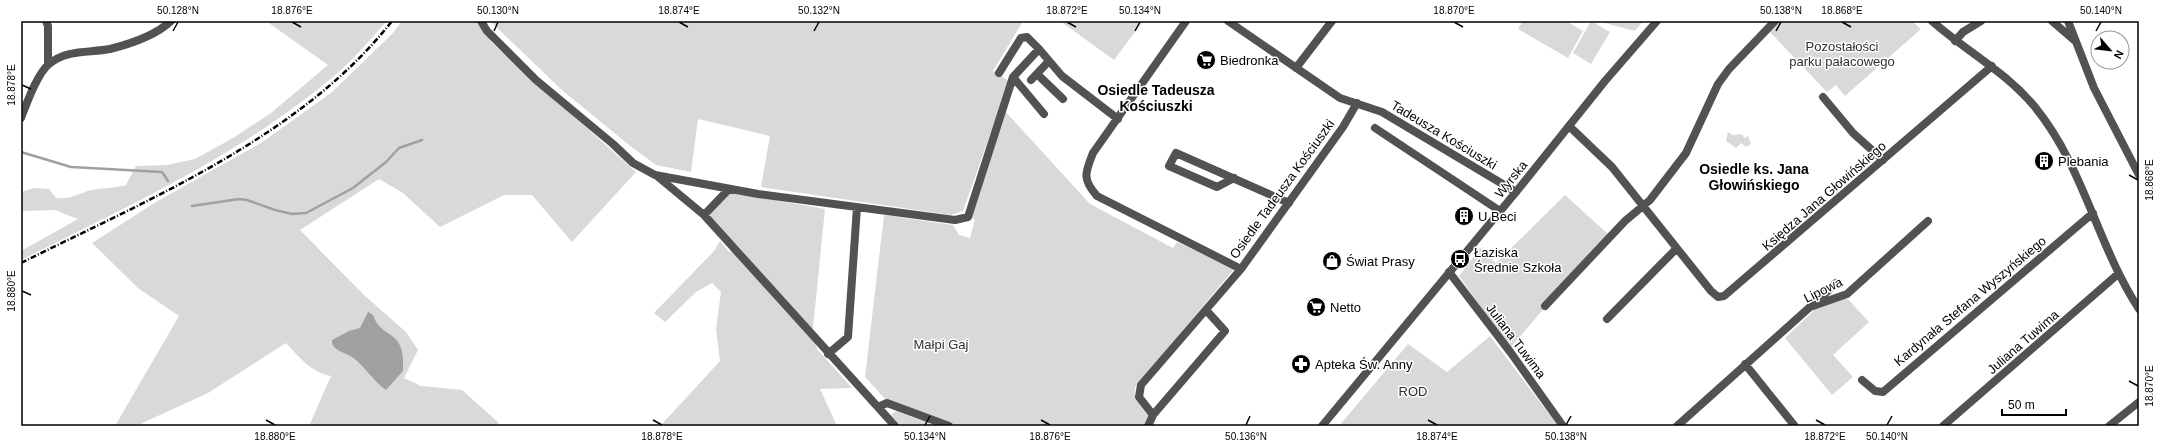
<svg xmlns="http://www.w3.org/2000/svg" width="2160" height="447" font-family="Helvetica,sans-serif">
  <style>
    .green { fill: #d9d9d9 }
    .water { fill: #a0a0a0 }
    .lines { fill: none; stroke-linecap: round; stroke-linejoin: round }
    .stream { stroke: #a0a0a0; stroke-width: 2.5 }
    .minor { stroke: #525252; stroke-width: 8 }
    .tertiary { stroke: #525252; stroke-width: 8 }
    .rail { stroke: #000; stroke-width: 2.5; stroke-dasharray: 6 2 1 2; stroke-linecap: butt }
    .ticks { fill: none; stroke: #000; stroke-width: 1.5 }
    .labels { text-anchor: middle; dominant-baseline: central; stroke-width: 3; stroke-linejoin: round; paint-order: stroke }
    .park-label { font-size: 13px; fill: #303030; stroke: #fff }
    .poi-label { font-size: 13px; fill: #000; stroke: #fff; text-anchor: start }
    .street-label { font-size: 13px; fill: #000; stroke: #fff }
    .neighbourhood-label { font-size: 14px; font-weight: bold; fill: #000; stroke: #fff }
    .neatline { fill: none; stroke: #000; stroke-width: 1.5 }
    .ticks-label { font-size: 10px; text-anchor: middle; fill: #000 }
  </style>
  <rect width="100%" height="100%" fill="#fff"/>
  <path class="green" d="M 266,21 L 387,21 C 372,37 358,55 341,70 C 247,152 132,204 21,260 L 21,251 L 78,219 L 55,210 L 21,211 L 21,192 L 34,188 L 49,189 L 56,198 C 70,200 79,193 92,190 C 103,188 115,188 126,185 L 136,166 L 167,165 L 195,159 L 233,138 L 271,113 L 328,65 Z
    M 402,21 L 478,21 L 493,44 L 636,172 L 572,242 L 532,195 L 504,195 L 440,227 L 403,193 L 379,179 L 300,230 L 364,295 L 406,332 L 418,350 L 404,378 L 421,386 L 462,390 L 499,423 L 495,426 L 309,426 L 331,376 C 312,373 299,357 286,343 L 208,393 L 136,426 L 115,426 L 179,316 L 138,288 L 92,243 L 156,202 L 261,143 L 331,93 L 393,33 Z
    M 490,21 L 1023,21 L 993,71 L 1009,81 L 963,211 L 951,215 L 761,187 L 770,136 L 698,119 L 691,172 L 656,165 L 629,145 L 563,91 Z
    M 1060,21 L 1143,21 L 1114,60 Z
    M 1523,21 L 1566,21 L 1583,31 L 1568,58 L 1518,29 Z
    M 1591,21 L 1610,32 L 1591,64 L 1573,53 Z
    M 1597,21 L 1643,21 L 1635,31 Z
    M 1777,21 L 1912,21 L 1921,29 L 1845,96 L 1836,85 L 1827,92 L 1769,31 Z
    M 1005,111 L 1090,204 L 1173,248 L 1177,242 L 1234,269 L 1135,387 L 1135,399 L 1148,416 L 1143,426 L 958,426 L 887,401 L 865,377 L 884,215 L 953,225 L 959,235 L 970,238 L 975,219 L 970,218 Z
    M 1728,132 L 1733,135 L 1741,134 L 1745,138 L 1748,136 L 1751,144 L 1746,147 L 1741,143 L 1736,148 L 1726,141 Z
    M 729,192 L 825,209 L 813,328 L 817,349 L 852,388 L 820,389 L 837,426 L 664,426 L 662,424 L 720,361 L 716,329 L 721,292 L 712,283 L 696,292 L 665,322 L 654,313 L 714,251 L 720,241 L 730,253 L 733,242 L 708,216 Z
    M 1565,195 L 1608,234 L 1510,348 L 1459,276 L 1480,248 L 1496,263 Z
    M 1828,297 L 1848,299 L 1869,322 L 1833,355 L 1853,377 L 1832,395 L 1785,338 Z
    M 1490,336 L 1558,426 L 1339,426 L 1408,344 L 1447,372 Z
    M 896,411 L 937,426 L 901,426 L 891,415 Z"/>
  <path class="water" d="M 368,312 L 373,315 C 382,341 406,327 403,371 L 386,390 C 372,380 365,366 352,357 C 344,352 331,350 332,340 L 349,331 L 360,328 Z"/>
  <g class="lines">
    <path class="stream" d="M 21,152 L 71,167 L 162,172 L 168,181
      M 192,206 L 239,199 L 247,200 L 275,210 L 292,214 L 306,213 L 353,188 L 386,162 L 399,148 L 422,140"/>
    <path class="minor" d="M 46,21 L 48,26 L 48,64
      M 481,21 L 487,31 L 536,80 L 613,144 L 633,163 L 655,175 L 758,194 L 955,220 L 968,217 L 1013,77 L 1039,49 L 1062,76 L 1118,119
      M 1186,21 L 1093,153 C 1085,173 1082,179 1097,196 L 1241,269 L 1343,127 L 1357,103
      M 1228,21 L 1340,98 L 1382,112 L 1516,192
      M 1932,21 C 1967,52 2005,71 2035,107 C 2084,167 2097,245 2139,309
      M 2052,21 L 2074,40
      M 2068,21 L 2094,88 L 2139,175
      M 1955,41 L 1963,32 L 1981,21
      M 1296,68 L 1332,21
      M 999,73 L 1021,38 L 1027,37 L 1039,49
      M 1037,74 L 1063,99
      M 1013,77 L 1044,114
      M 1031,80 L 1049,61
      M 1823,97 L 1853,133 L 1883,160
      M 21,118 C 27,103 37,74 49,64 C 67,49 89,53 110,49 C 130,44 156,35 171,21
      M 1569,126 L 1612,167 L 1711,291 L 1718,297 L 1724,296 L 1992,66
      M 1375,128 L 1500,211
      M 657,176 L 704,215 L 895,426
      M 1234,178 L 1217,187 L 1169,166 L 1176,153 L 1289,203
      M 704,215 L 729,189
      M 1449,272 L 1511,353 L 1563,426
      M 1814,304 L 1836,283
      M 1545,306 L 1625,221 L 1650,200 L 1686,153 L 1718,84 L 1729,69 L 1775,21
      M 1607,319 L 1676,249
      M 828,354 L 848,337 L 857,207
      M 1745,364 L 1794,425
      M 1862,380 L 1875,391 L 1883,392 L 2093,213
      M 878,407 L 887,403 L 949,426
      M 1153,415 L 1225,331 L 1206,310
      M 1148,426 L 1153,415 L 1139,397 L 1141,385 L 1241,269
      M 1677,426 L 1810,307 L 1847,294 L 1928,221
      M 1943,426 L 2118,274
      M 2109,426 L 2139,402"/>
    <path class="tertiary" d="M 1322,426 L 1516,192 L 1605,81 L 1657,21"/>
    <path class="rail" d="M 21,263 C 149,199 301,137 392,21"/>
  </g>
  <path class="ticks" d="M 292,22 L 301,27M 679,22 L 688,27M 1067,22 L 1076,27M 1454,22 L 1463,27M 1842,22 L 1851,27M 173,31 L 178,22M 494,31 L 498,22M 814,31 L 819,22M 1135,31 L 1140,22M 1776,31 L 1781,22M 2096,31 L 2101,22M 22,85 L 31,89M 2129,175 L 2138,180M 22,291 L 31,295M 2129,381 L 2138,386M 266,420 L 275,425M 653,420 L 662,425M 1041,420 L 1050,425M 1428,420 L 1437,425M 1816,420 L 1825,425M 925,425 L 930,416M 1246,425 L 1250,416M 1566,425 L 1571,416M 1887,425 L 1892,416"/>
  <defs>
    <g id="supermarket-disc" transform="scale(1)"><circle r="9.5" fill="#000" stroke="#fff"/><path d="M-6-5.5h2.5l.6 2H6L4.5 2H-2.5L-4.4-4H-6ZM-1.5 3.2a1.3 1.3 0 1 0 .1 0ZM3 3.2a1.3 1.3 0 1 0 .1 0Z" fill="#fff"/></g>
    <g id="building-disc" transform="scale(1)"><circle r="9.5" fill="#000" stroke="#fff"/><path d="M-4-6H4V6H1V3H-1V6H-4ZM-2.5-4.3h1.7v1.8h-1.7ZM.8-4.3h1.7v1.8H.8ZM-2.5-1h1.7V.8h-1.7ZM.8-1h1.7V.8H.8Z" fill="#fff"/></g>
    <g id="bus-disc" transform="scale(1)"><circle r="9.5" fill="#000" stroke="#fff"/><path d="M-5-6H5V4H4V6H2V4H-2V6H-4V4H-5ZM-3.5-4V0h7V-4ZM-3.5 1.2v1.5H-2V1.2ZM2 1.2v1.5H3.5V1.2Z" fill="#fff"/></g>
    <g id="shop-disc" transform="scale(1)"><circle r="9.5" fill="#000" stroke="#fff"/><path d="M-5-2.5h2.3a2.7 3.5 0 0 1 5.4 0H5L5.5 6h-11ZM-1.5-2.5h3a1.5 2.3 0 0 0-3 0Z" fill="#fff"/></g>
    <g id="pharmacy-disc" transform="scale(1)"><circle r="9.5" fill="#000" stroke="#fff"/><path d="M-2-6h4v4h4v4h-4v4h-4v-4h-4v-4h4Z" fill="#fff"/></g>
  </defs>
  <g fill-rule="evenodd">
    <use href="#supermarket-disc" x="1206" y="60"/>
    <use href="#building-disc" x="2044" y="161"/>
    <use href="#building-disc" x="1464" y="216"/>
    <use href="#bus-disc" x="1460" y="259"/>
    <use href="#shop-disc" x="1332" y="261"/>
    <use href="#supermarket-disc" x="1316" y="307"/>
    <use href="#pharmacy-disc" x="1301" y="364"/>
  </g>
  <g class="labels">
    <g class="park-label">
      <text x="1842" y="46">Pozostałości<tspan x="1842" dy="15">parku pałacowego</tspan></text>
      <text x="941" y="344">Małpi Gaj</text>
      <text x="1413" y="391">ROD</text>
    </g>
    <g class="poi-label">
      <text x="1220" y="60">Biedronka</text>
      <text x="2058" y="161">Plebania</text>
      <text x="1478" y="216">U Beci</text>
      <text x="1474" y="252">Łaziska<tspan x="1474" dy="15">Średnie Szkoła</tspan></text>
      <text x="1346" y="261">Świat Prasy</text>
      <text x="1330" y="307">Netto</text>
      <text x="1315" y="364">Apteka Św. Anny</text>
    </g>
    <g class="street-label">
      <text transform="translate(1444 135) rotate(31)">Tadeusza Kościuszki</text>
      <text transform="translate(1511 179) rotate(-51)">Wyrska</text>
      <text transform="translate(1282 189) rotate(-54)">Osiedle Tadeusza Kościuszki</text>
      <text transform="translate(1824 196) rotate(-41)">Księdza Jana Głowińskiego</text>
      <text transform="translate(1823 290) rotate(-26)">Lipowa</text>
      <text transform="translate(1970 301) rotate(-40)">Kardynała Stefana Wyszyńskiego</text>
      <text transform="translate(1516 341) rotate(53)">Juliana Tuwima</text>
      <text transform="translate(2023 342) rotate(-41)">Juliana Tuwima</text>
    </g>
    <g class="neighbourhood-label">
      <text x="1156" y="90">Osiedle Tadeusza<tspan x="1156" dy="16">Kościuszki</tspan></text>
      <text x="1754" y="169">Osiedle ks. Jana<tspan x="1754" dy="16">Głowińskiego</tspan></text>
    </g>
  </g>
  <rect width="2160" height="447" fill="none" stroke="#ffffff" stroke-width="44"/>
  <g transform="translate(2110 50) rotate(118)"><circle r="19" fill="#ffffff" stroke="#999999"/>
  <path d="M0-3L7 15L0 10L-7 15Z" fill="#000000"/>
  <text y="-6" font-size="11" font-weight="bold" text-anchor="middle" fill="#000000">N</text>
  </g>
  <path d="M2002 409v6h64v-6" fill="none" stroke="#000000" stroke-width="2"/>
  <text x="2008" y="409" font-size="12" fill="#000000" stroke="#ffffff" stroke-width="3" paint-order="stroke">50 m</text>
  <rect x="22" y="22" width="2116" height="403" class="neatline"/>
  <g class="ticks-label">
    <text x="178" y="14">50.128°N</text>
    <text x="292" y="14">18.876°E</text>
    <text x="498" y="14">50.130°N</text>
    <text x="679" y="14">18.874°E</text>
    <text x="819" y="14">50.132°N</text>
    <text x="1067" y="14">18.872°E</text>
    <text x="1140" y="14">50.134°N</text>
    <text x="1454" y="14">18.870°E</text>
    <text x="1781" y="14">50.138°N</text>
    <text x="1842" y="14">18.868°E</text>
    <text x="2101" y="14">50.140°N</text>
    <text transform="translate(11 85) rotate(-90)" y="4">18.878°E</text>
    <text transform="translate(2149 180) rotate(-90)" y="4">18.868°E</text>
    <text transform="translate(11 291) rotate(-90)" y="4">18.880°E</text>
    <text transform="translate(2149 386) rotate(-90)" y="4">18.870°E</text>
    <text x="275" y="440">18.880°E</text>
    <text x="662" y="440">18.878°E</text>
    <text x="925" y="440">50.134°N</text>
    <text x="1050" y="440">18.876°E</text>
    <text x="1246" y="440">50.136°N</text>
    <text x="1437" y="440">18.874°E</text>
    <text x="1566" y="440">50.138°N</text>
    <text x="1825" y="440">18.872°E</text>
    <text x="1887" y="440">50.140°N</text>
  </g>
</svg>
